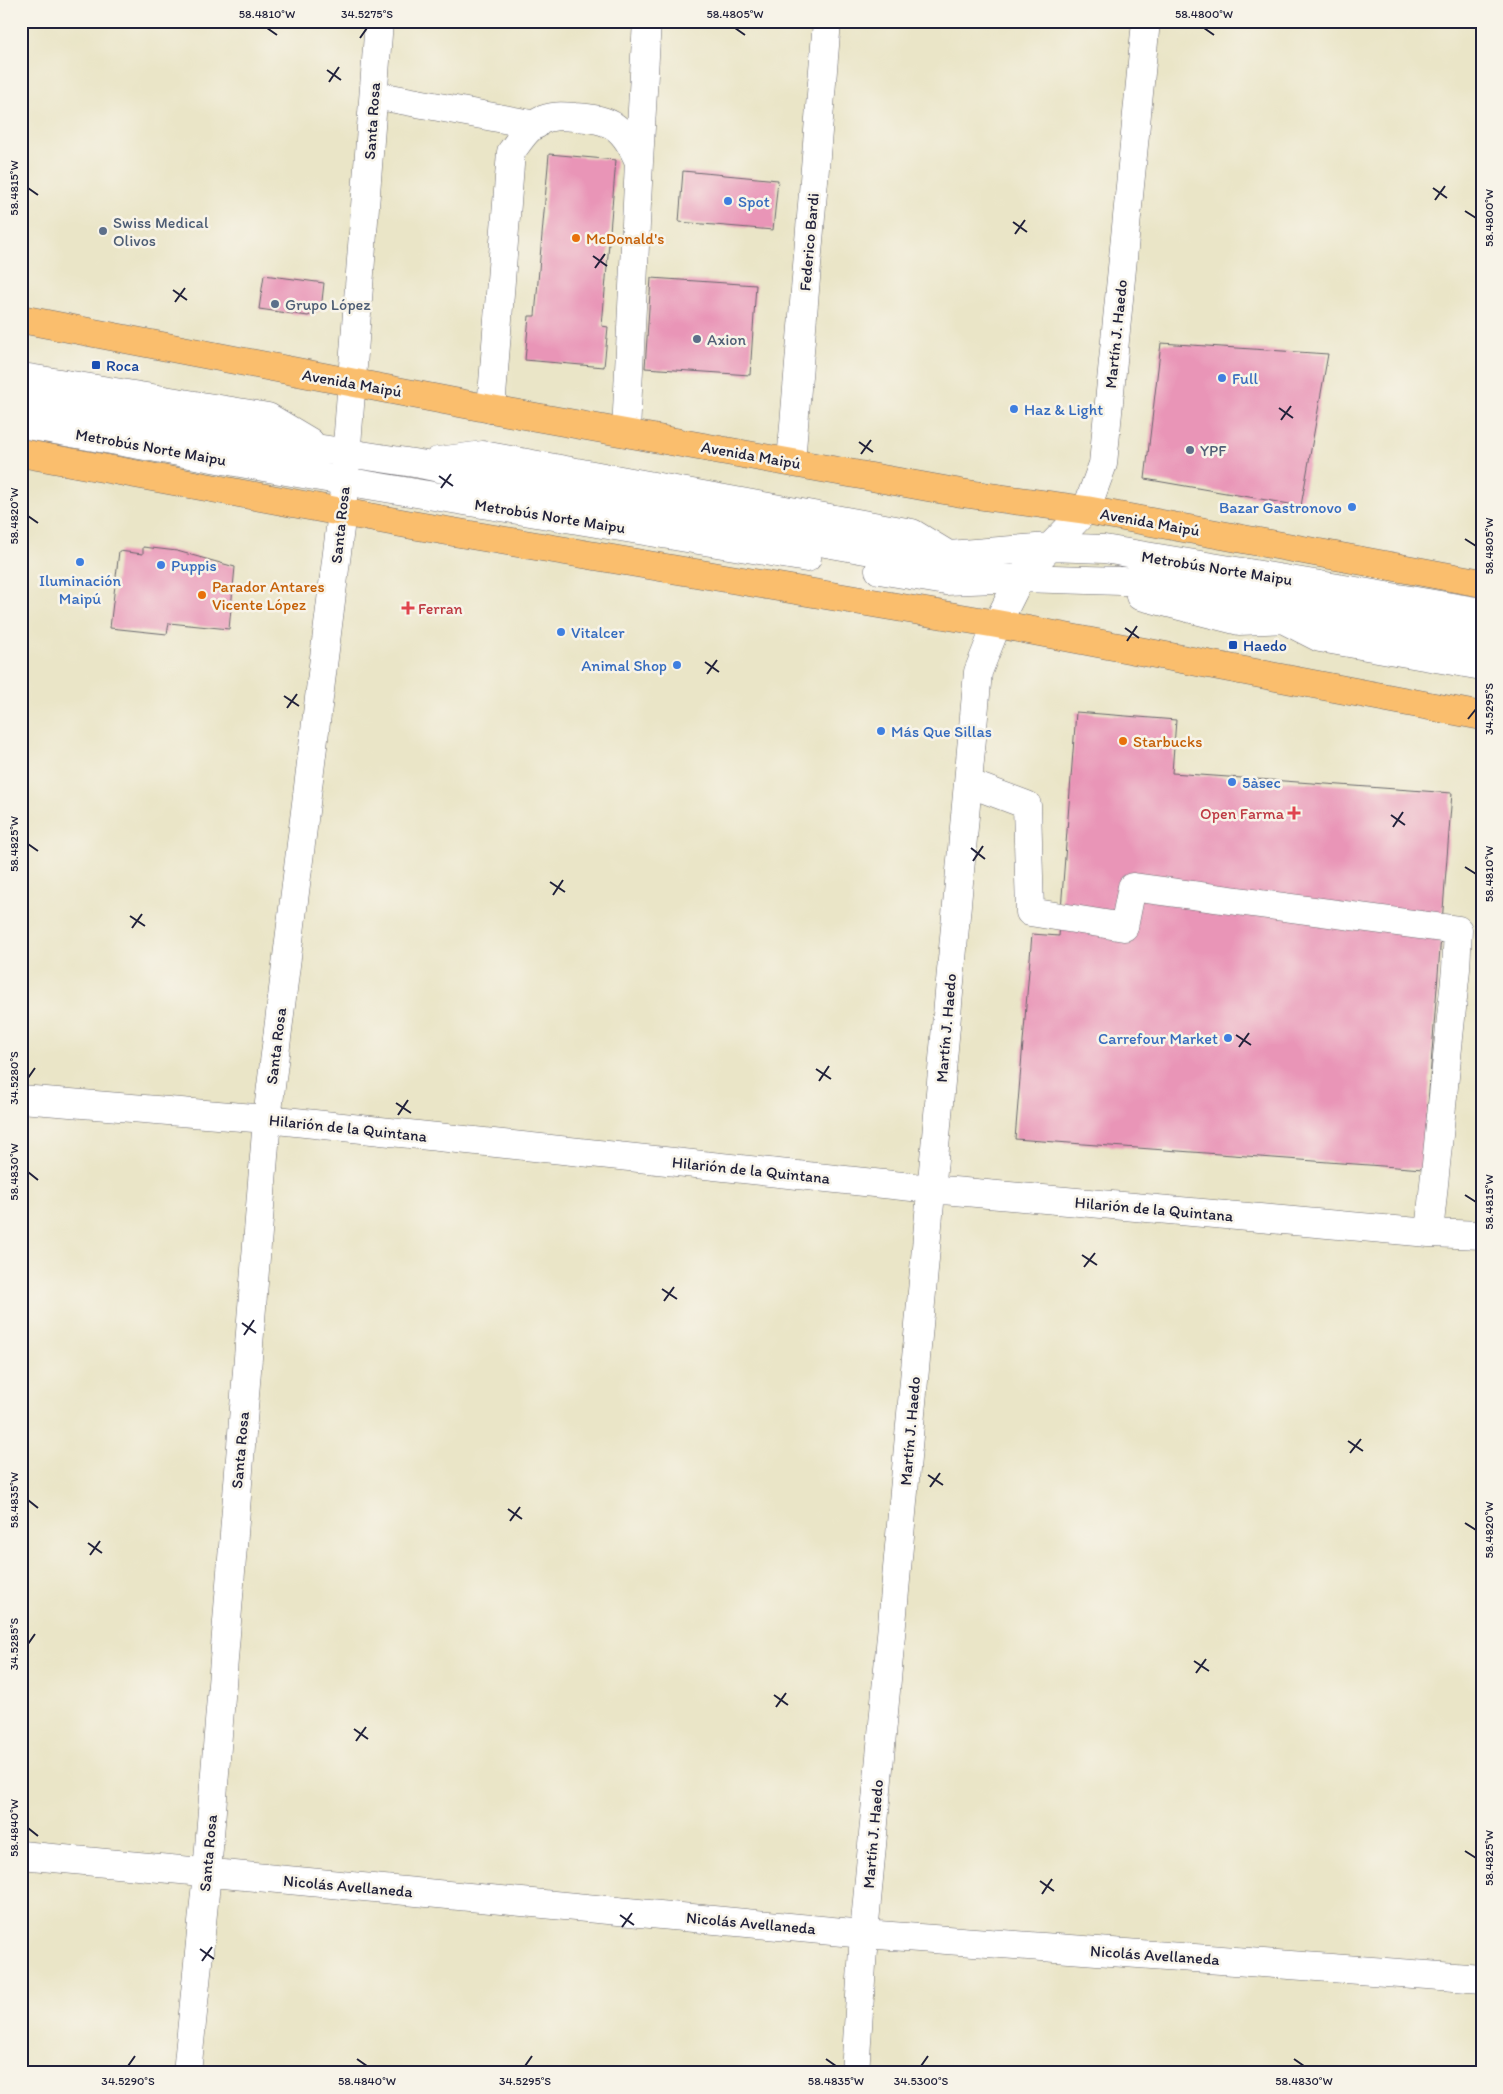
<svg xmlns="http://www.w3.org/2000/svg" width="1503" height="2094" font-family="Itim,sans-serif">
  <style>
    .building { fill: #e995b7 }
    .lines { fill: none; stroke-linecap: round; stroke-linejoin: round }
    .minor-casing { stroke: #68666c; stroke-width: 29 }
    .major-casing { stroke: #68666c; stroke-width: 29 }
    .minor { stroke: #fff; stroke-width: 28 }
    .major { stroke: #fabe6d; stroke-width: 28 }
    .ticks { fill: none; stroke: #22223b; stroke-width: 2 }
    .shop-dot { fill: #3f7fe0; stroke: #f7f3e8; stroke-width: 2 }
    .service-dot { fill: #5c6f8a; stroke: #f7f3e8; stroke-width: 2 }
    .food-dot { fill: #e8710a; stroke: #f7f3e8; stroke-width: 2 }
    .transit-dot { fill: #1a4fb4; stroke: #f7f3e8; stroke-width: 2 }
    .health-dot { fill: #e0444e; stroke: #f7f3e8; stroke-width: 2 }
    .labels { text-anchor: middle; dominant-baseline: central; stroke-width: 5; stroke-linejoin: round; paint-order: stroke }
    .street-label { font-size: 16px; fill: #22223b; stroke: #f7f3e8 }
    .shop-label { font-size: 16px; fill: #366cbe; stroke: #f7f3e8; text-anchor: start }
    .service-label { font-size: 16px; fill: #4e5e75; stroke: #f7f3e8; text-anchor: start }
    .food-label { font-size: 16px; fill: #c56008; stroke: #f7f3e8; text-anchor: start }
    .transit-label { font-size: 16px; fill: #164399; stroke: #f7f3e8; text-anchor: start }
    .health-label { font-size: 16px; fill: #be3a42; stroke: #f7f3e8; text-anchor: start }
    .neatline { fill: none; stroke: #22223b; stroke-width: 2 }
    .ticks-label { font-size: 12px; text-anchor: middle; fill: #22223b }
  </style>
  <rect width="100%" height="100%" fill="#f7f3e8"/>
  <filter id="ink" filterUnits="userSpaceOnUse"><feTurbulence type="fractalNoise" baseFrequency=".02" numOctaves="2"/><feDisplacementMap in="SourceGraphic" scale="10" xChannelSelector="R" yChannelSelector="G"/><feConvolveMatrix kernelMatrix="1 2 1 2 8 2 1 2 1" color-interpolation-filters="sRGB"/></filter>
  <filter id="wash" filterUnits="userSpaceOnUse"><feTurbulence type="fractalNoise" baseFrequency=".0096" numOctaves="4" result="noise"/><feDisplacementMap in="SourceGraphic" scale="20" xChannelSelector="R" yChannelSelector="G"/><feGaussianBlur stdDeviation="1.12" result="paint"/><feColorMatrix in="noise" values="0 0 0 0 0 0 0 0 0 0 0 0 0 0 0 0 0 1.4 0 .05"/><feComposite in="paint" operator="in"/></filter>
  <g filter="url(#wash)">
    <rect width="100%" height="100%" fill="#eae5c7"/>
    <g id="blocks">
      <path class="building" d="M 549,154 L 616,160 L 602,326 L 608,327 L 604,367 L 525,360 L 529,316 L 535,316 Z
        M 683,171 L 778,180 L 773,230 L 679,222 Z
        M 264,275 L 324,283 L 321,310 L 308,316 L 259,309 Z
        M 651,278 L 756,285 L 750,375 L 645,368 Z
        M 1161,343 L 1328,354 L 1301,506 L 1145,479 Z
        M 21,530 L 25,531 L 23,556 L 21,556 Z
        M 143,547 L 177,551 L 235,567 L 229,629 L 169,623 L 167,634 L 110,628 L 119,551 L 143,554 Z
        M 1076,712 L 1176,720 L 1172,773 L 1452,793 L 1423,1169 L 1015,1139 L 1032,934 L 1059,936 Z"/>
    </g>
  </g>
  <g filter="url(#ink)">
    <use href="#blocks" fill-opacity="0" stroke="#68666c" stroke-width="1"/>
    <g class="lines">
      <g class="minor-casing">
        <path id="minor" d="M 374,95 L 536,125
          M 639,162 L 647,21
          M 29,378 L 268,417 L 310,442
          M 21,401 L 86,413 L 420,464 L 660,514 L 911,558 L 1049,547 L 1104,549 L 1482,612
          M 491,409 L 511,152 C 520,140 527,128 540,121 C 551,115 563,116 575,117 C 612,119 624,127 639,162 L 626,432
          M 21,424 L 320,477 L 807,558
          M 438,461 L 483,455 L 912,533 L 950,556
          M 791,462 L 827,21
          M 879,570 L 946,581 L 1020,578 L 1155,582 L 1216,592 L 1325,614 L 1482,639
          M 1140,596 L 1239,621 L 1289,619
          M 1271,613 L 1320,638 L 1482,666
          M 968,783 L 1027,805 L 1030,912 L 1124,927 L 1132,887 L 1458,930 L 1456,969 L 1429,1233
          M 21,1099 L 267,1119 L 931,1189 L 1429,1233 L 1482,1235
          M 21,1855 L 864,1934 L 1482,1979
          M 187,2073 L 207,1873 L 267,1119 L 342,512 L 379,21
          M 855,2073 L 864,1934 L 978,672 L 997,624 L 1020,578 L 1086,510 L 1103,464 L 1146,21"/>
      </g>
      <g class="major-casing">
        <path id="major" d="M 21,319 L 491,409 L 961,493 L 1086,510 L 1482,583
          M 21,453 L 412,525 L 997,624 L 1482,716"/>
      </g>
      <use href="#minor" class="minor"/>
      <use href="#major" class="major"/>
    </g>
  </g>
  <path class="ticks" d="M 267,28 L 277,35M 735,28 L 745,35M 1204,28 L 1214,35M 360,38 L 367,28M 327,70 L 341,80M 329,82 L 339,67M 28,188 L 38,195M 1433,188 L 1447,198M 1435,200 L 1445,186M 1465,211 L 1476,218M 1013,222 L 1027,232M 1015,234 L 1025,220M 593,256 L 607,266M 595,268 L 605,254M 173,290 L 187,300M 175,302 L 185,288M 1279,408 L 1293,418M 1281,420 L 1291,406M 859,442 L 873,452M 861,454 L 871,440M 439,476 L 453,486M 441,488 L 451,474M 28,516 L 38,523M 1465,539 L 1476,546M 1125,628 L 1139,638M 1127,641 L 1137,626M 705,662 L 719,672M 707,674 L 717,660M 284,696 L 299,706M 287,708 L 297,694M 1468,719 L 1476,709M 1391,815 L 1405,825M 1393,827 L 1403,812M 28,844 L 38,851M 971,848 L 985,859M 973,861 L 983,846M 1465,867 L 1476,874M 550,882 L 565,892M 553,895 L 563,880M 130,916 L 145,926M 132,928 L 142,914M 1236,1035 L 1251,1045M 1239,1047 L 1249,1033M 816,1069 L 831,1079M 28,1078 L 35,1068M 819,1081 L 829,1066M 396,1103 L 411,1113M 398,1115 L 408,1100M 28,1172 L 38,1180M 1465,1195 L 1476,1202M 1082,1255 L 1097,1265M 1084,1267 L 1095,1253M 662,1289 L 677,1299M 664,1301 L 674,1287M 242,1323 L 256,1333M 244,1335 L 254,1320M 1348,1441 L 1363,1451M 1350,1453 L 1361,1439M 928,1475 L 943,1485M 930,1487 L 940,1473M 28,1500 L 38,1508M 508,1509 L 522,1519M 510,1521 L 520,1507M 1465,1523 L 1476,1530M 88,1543 L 102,1553M 90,1555 L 100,1541M 28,1644 L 35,1634M 1194,1661 L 1209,1671M 1196,1673 L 1206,1659M 774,1695 L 788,1705M 776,1707 L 786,1693M 354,1729 L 368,1739M 356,1741 L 366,1727M 28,1828 L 38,1836M 1465,1851 L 1476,1858M 1040,1881 L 1054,1891M 1042,1894 L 1052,1879M 620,1915 L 634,1925M 622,1927 L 632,1913M 200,1949 L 214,1959M 202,1961 L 212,1947M 357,2059 L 367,2066M 826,2059 L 836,2066M 1294,2059 L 1304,2066M 128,2066 L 135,2056M 525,2066 L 532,2056M 921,2066 L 928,2056"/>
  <g class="shop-dot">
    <circle cx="728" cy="201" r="5"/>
    <circle cx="1222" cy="378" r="5"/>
    <circle cx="1014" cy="409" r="5"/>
    <circle cx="1352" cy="507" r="5"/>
    <circle cx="80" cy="562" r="5"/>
    <circle cx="161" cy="565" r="5"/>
    <circle cx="561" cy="632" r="5"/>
    <circle cx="677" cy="665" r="5"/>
    <circle cx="881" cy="731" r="5"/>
    <circle cx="1232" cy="782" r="5"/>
    <circle cx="1228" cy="1038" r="5"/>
  </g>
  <g class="service-dot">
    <circle cx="103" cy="231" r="5"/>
    <circle cx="275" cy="304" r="5"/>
    <circle cx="697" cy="339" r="5"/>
    <circle cx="1190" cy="450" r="5"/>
  </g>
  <g class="food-dot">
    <circle cx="576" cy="238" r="5"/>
    <circle cx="202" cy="595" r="5"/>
    <circle cx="1123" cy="741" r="5"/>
  </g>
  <g class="transit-dot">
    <rect x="91" y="360" width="10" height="10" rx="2.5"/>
    <rect x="1228" y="640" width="10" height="10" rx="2.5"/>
  </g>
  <g class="health-dot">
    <path d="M405.5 600.5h5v5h5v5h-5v5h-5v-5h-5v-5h5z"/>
    <path d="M1291.5 805.5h5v5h5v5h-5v5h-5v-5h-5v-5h5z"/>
  </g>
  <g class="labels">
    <g class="street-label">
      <text transform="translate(372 121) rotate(-86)">Santa Rosa</text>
      <text transform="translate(809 242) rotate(-85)">Federico Bardi</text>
      <text transform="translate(1116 334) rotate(-84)">Martín J. Haedo</text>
      <text transform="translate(352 383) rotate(10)">Avenida Maipú</text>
      <text transform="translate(151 447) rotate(10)">Metrobús Norte Maipu</text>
      <text transform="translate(751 455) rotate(10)">Avenida Maipú</text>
      <text transform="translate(550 516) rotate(9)">Metrobús Norte Maipu</text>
      <text transform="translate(1150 522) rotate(10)">Avenida Maipú</text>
      <text transform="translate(340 525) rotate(-84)">Santa Rosa</text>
      <text transform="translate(1217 568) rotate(9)">Metrobús Norte Maipu</text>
      <text transform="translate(946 1028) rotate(-85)">Martín J. Haedo</text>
      <text transform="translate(276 1046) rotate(-83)">Santa Rosa</text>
      <text transform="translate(348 1128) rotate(6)">Hilarión de la Quintana</text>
      <text transform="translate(751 1170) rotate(6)">Hilarión de la Quintana</text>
      <text transform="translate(1154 1209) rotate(5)">Hilarión de la Quintana</text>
      <text transform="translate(910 1431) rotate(-85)">Martín J. Haedo</text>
      <text transform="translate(240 1450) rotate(-85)">Santa Rosa</text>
      <text transform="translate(873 1834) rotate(-85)">Martín J. Haedo</text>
      <text transform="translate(208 1853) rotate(-85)">Santa Rosa</text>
      <text transform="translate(348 1886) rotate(5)">Nicolás Avellaneda</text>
      <text transform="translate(751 1923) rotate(5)">Nicolás Avellaneda</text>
      <text transform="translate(1155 1955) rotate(4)">Nicolás Avellaneda</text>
    </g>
    <g class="shop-label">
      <text x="738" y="201">Spot</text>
      <text x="1232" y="378">Full</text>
      <text x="1024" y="409">Haz &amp; Light</text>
      <text x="1342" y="507" text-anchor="end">Bazar Gastronovo</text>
      <text x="171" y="565">Puppis</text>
      <text x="80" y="580" text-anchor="middle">Iluminación<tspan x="80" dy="18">Maipú</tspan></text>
      <text x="571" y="632">Vitalcer</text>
      <text x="667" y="665" text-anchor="end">Animal Shop</text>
      <text x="891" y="731">Más Que Sillas</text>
      <text x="1242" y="782">5àsec</text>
      <text x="1218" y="1038" text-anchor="end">Carrefour Market</text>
    </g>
    <g class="service-label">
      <text x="113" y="222">Swiss Medical<tspan x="113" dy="18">Olivos</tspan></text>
      <text x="285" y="304">Grupo López</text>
      <text x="707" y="339">Axion</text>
      <text x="1200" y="450">YPF</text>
    </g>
    <g class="food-label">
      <text x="586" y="238">McDonald's</text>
      <text x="212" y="586">Parador Antares<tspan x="212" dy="18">Vicente López</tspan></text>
      <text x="1133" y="741">Starbucks</text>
    </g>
    <g class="transit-label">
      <text x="106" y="365">Roca</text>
      <text x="1243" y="645">Haedo</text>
    </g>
    <g class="health-label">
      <text x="418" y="608">Ferran</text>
      <text x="1284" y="813" text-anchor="end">Open Farma</text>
    </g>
  </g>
  <rect width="1503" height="2094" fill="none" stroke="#f7f3e8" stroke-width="55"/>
  <rect x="28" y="28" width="1448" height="2038" class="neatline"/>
  <g class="ticks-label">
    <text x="267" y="18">58.4810°W</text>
    <text x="367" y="18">34.5275°S</text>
    <text x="735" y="18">58.4805°W</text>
    <text x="1204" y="18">58.4800°W</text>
    <text transform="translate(14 188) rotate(-90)" y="4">58.4815°W</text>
    <text transform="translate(1489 218) rotate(-90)" y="4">58.4800°W</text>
    <text transform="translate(14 516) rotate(-90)" y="4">58.4820°W</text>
    <text transform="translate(1489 546) rotate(-90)" y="4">58.4805°W</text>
    <text transform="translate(1489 709) rotate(-90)" y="4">34.5295°S</text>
    <text transform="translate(14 844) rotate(-90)" y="4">58.4825°W</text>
    <text transform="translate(1489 874) rotate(-90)" y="4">58.4810°W</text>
    <text transform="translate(14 1078) rotate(-90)" y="4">34.5280°S</text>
    <text transform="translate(14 1172) rotate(-90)" y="4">58.4830°W</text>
    <text transform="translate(1489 1202) rotate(-90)" y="4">58.4815°W</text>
    <text transform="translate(14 1500) rotate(-90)" y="4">58.4835°W</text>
    <text transform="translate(1489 1530) rotate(-90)" y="4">58.4820°W</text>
    <text transform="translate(14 1644) rotate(-90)" y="4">34.5285°S</text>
    <text transform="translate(14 1828) rotate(-90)" y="4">58.4840°W</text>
    <text transform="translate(1489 1858) rotate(-90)" y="4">58.4825°W</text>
    <text x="128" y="2085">34.5290°S</text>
    <text x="367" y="2085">58.4840°W</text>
    <text x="525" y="2085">34.5295°S</text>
    <text x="836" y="2085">58.4835°W</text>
    <text x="921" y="2085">34.5300°S</text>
    <text x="1304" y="2085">58.4830°W</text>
  </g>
</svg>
